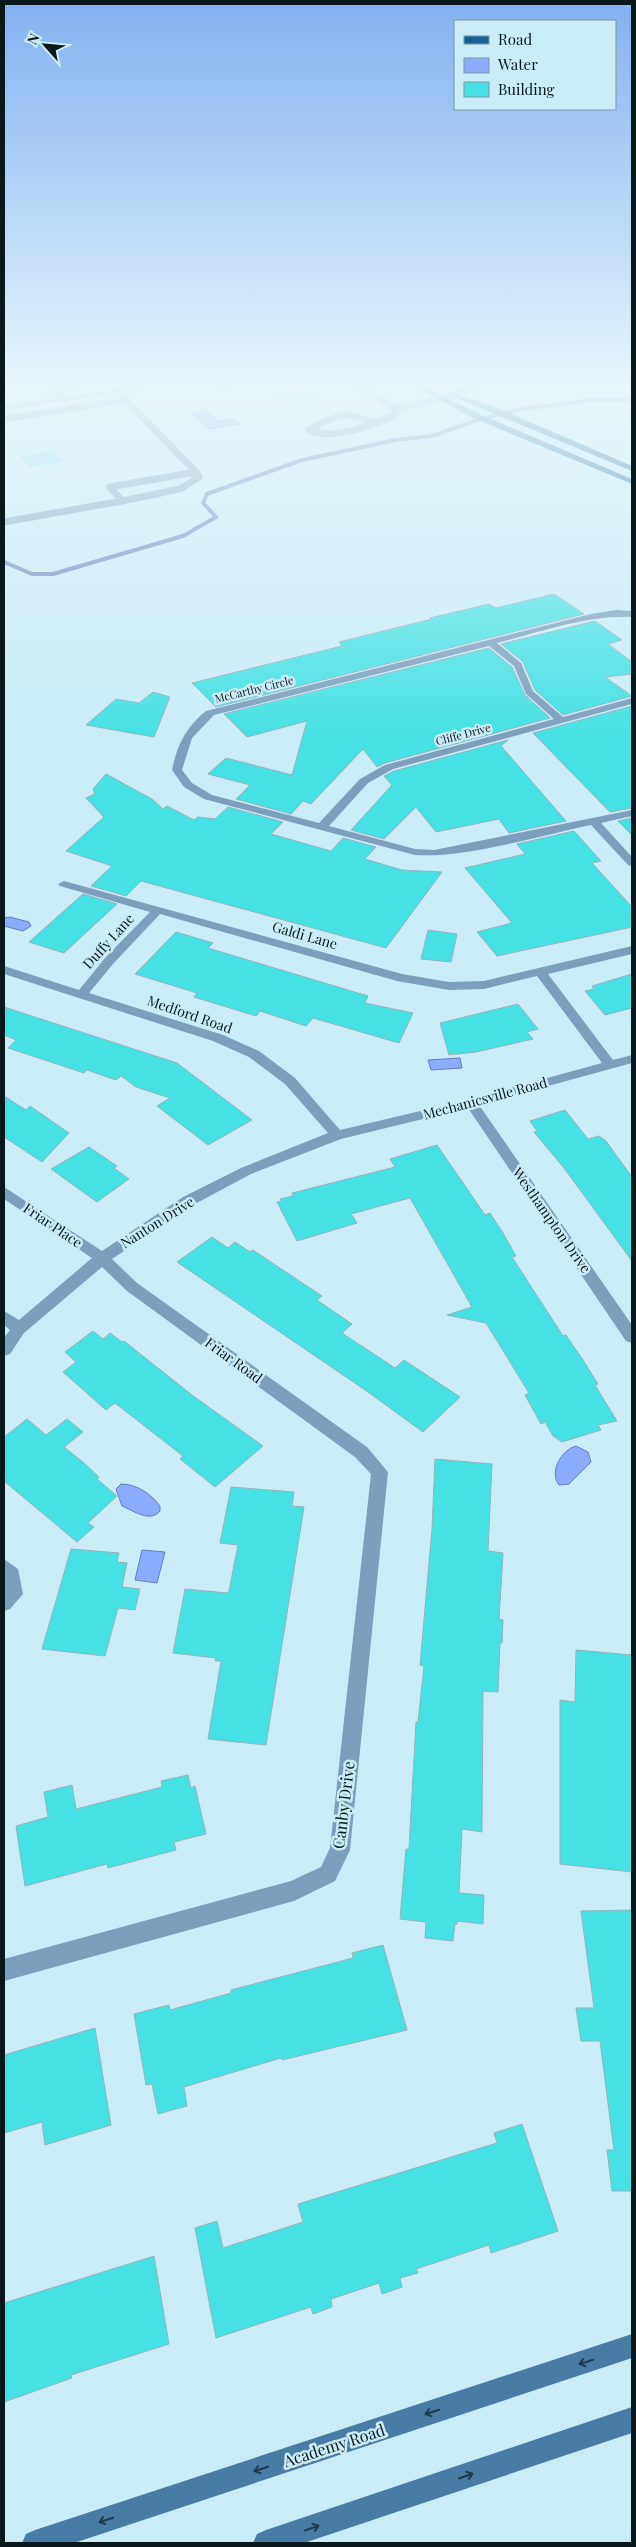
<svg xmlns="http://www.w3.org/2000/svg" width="636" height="2547" font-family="'Playfair Display',serif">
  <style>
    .green { fill: #96ddf4 }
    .water { fill: #89acfe; stroke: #637fba }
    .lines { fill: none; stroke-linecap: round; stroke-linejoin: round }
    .stream { stroke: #637fba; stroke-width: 4 }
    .building { fill: #45e1e4; stroke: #91b4b5 }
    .lane { stroke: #7c9fbb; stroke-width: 7 }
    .street { fill: #7c9fbb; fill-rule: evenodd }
    .secondary { fill: #467ca5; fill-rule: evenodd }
    .primary { fill: #146294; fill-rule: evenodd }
    .oneway { stroke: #1f3a4b }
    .labels { text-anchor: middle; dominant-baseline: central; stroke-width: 5; stroke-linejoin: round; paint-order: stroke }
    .far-street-label { font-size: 11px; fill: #0a171b; stroke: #caecf7 }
    .street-label { font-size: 14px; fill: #0a171b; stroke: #caecf7 }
    .near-street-label { font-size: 16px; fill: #0a171b; stroke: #caecf7 }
  </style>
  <rect width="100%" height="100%" fill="#caecf7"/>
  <path class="green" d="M 297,385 L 319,401 L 292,405 L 271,389 Z
    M 52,451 L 62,462 L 30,467 L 20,457 Z"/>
  <path class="water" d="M 208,412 L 219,421 L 233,419 L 239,424 L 208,429 L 192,414 Z
    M 10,917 L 29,922 L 31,926 L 23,931 L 4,926 L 4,918 Z
    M 460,1058 L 462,1068 L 431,1070 L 428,1060 Z
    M 576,1446 L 588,1452 L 591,1462 L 569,1484 L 559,1485 C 549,1472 561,1450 576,1446 Z
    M 121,1484 C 137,1484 151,1494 160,1506 L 160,1511 C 150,1523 134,1511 122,1506 L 116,1489 Z
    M 142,1550 L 165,1552 L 157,1583 L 135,1580 Z"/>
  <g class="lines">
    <path class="stream" d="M 4,562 L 32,574 L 53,574 L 183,536 L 216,517 L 203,503 L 207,494 L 302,460 L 396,440 L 432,436 L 480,419 L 522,409 L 590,400 L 632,399"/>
  </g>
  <path class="building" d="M 554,594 L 584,614 L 216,707 L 192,683 L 342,646 L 339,642 L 432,619 L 430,618 L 489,604 L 496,608 Z
    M 595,621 L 622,640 L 608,644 L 632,662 L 632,674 L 605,677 L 632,696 L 563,715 L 535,690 L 523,662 L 501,644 Z
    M 489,648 L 512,667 L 525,695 L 550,718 L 385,763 L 377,767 L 363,749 L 311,804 L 303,801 L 291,814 L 236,799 L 250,785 L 208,774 L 226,758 L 292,775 L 307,721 L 247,737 L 224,714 Z
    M 153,692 L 170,697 L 154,737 L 86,725 L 116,699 L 139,703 Z
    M 632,706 L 632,808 L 610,812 L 533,733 Z
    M 508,740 L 501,746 L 566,821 L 509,833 L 499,819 L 436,832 L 416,807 L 384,839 L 351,830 L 392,785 L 384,776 L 394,771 Z
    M 106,774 L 152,799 L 163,809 L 167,806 L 194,820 L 198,817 L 215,819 L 228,807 L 283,822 L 271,834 L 331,851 L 343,838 L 376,847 L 365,859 L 402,870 L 442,872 L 386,948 L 141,881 L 126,896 L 91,886 L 112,866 L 66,851 L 104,817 L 86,798 L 95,794 L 93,789 Z
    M 632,818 L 632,835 L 618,821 Z
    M 574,831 L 601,861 L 592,863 L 632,907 L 632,927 L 497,956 L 477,932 L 512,923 L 465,868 L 525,854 L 517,844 Z
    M 83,894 L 117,904 L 64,953 L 29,942 Z
    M 428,930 L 457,934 L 451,962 L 421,959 Z
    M 176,932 L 213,943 L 208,948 L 368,996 L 365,1003 L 413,1013 L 399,1043 L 313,1018 L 306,1026 L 260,1011 L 256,1016 L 194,997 L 197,993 L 135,974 Z
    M 632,974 L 632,1008 L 605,1015 L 585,991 L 594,989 L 592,986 Z
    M 518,1004 L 538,1029 L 527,1032 L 533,1039 L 476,1052 L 449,1055 L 440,1023 Z
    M 4,1007 L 177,1063 L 252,1120 L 208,1145 L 157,1106 L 170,1098 L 136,1087 L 121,1076 L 116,1080 L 87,1070 L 84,1073 L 8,1048 L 16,1040 L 4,1035 Z
    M 4,1096 L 26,1110 L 30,1106 L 69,1133 L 42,1162 L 4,1137 Z
    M 565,1110 L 588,1139 L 599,1136 L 606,1141 L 632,1177 L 632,1261 L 564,1168 L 534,1132 L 537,1131 L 530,1121 Z
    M 437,1145 L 485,1215 L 490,1213 L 503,1233 L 516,1256 L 512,1257 L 563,1336 L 566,1335 L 583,1360 L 598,1384 L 595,1385 L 617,1421 L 598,1425 L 601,1430 L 562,1442 L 553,1436 L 545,1422 L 541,1424 L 525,1395 L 529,1393 L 486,1323 L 447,1315 L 472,1307 L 410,1198 L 351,1214 L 357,1223 L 297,1241 L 277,1202 L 282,1201 L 280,1199 L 293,1196 L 292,1193 L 395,1167 L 390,1159 Z
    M 89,1147 L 117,1166 L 114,1168 L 129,1179 L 97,1202 L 51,1169 Z
    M 212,1237 L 228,1248 L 235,1242 L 250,1252 L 253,1250 L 322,1296 L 317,1300 L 352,1324 L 342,1333 L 395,1368 L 404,1360 L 460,1397 L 423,1432 L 368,1392 L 177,1262 Z
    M 93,1331 L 103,1339 L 110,1333 L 122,1342 L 124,1341 L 192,1395 L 263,1446 L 215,1487 L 180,1459 L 183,1456 L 115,1403 L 106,1410 L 63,1372 L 76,1362 L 65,1352 Z
    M 27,1419 L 46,1435 L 67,1419 L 83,1432 L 64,1447 L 84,1463 L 99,1477 L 97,1479 L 117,1496 L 88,1523 L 94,1527 L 77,1542 L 4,1481 L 4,1437 Z
    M 435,1459 L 492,1464 L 488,1551 L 503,1553 L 499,1619 L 503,1620 L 502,1643 L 500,1643 L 498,1692 L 483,1691 L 482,1832 L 462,1829 L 459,1893 L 484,1895 L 483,1924 L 457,1921 L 457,1924 L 455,1924 L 453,1941 L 425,1938 L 426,1922 L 400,1919 L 406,1849 L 409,1849 L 416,1722 L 418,1722 L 424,1666 L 420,1665 L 432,1529 Z
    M 231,1487 L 294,1492 L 292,1506 L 304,1507 L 266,1745 L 208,1739 L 221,1661 L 215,1661 L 216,1658 L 173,1653 L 185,1589 L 227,1593 L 229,1591 L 238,1545 L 220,1543 Z
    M 71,1549 L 119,1553 L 117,1562 L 127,1563 L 122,1587 L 140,1589 L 135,1610 L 118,1608 L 105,1656 L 42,1649 Z
    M 576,1650 L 632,1655 L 632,1872 L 560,1864 L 560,1700 L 575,1702 Z
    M 188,1775 L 191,1788 L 195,1786 L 206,1834 L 174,1842 L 176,1850 L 108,1868 L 107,1864 L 25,1886 L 16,1826 L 48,1817 L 44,1792 L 72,1785 L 76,1809 L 162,1787 L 161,1781 Z
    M 632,1910 L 632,2191 L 612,2191 L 607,2150 L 614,2150 L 600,2041 L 581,2041 L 576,2008 L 594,2008 L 581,1911 Z
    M 383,1945 L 407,2030 L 282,2060 L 281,2058 L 184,2087 L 187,2106 L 158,2114 L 152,2084 L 146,2085 L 134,2014 L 169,2005 L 170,2010 L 231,1993 L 231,1990 L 353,1958 L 352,1953 Z
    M 95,2028 L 111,2125 L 45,2145 L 42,2122 L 4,2133 L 4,2055 Z
    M 522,2124 L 558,2231 L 491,2253 L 489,2245 L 416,2269 L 418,2273 L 400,2278 L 402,2287 L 391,2291 L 382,2294 L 379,2283 L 331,2299 L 332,2307 L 313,2314 L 311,2307 L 216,2338 L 195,2228 L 217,2221 L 223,2248 L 303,2222 L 298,2204 L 497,2143 L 494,2133 Z
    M 154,2256 L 169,2344 L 71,2375 L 72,2378 L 4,2402 L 4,2303 Z"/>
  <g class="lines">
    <path class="lane" d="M 213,380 L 221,385 L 244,382
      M 356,383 L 396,409 L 452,395 L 495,380
      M 65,399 L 54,387 L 107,380
      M 4,419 L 126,400
      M 374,422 L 346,414 L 325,421 L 309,430 C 335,441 371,425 395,415 L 396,409
      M 122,501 L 180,489 L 199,477 L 196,472
      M 4,522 L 122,501 L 110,487 L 196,472 L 117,391"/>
    <path class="street" d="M 184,380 L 198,380 L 4,410 L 4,406 Z
      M 616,610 L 632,611 L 632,617 C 587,615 541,632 497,643 L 521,663 L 533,691 L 563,717 L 632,698 L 632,704 L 393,769 L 368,783 L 329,826 L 415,849 L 434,850 L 632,810 L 632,816 L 601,823 L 632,857 L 632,866 L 628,865 L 591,825 C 538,836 467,858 415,855 L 204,799 L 184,787 L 172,770 C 177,745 186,727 206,711 L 591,614 ZM 489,646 L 514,666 L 526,694 L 554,719 L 385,765 L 360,779 L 319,823 L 212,795 L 192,783 L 182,770 L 192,738 L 214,715 Z
      M 64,881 L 402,974 L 449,982 L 484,981 L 632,946 L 632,954 L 548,974 L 613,1060 L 632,1055 L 632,1063 L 479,1105 L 632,1325 L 632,1343 L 626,1341 L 468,1108 L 341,1139 L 251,1174 L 193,1205 L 112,1259 L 137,1283 L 367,1447 L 388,1472 L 350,1850 L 335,1881 L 294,1901 L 4,1981 L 4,1959 L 291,1881 L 321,1867 L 330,1848 L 371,1474 L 355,1457 L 127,1291 L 102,1267 L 24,1333 L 10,1354 L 4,1356 L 4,1338 L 10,1330 L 4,1325 L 4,1311 L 19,1320 L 92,1258 L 4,1199 L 4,1187 L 102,1251 L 183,1197 L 241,1168 L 328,1133 L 285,1084 L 249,1057 L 213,1041 L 4,974 L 4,966 L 79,990 L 105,958 L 150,912 L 60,886 L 58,884 ZM 160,914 L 397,981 L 449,990 L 484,989 L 537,976 L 602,1063 L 471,1099 L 340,1130 L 295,1078 L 259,1051 L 223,1035 L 89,993 L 113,964 Z
      M 4,1559 L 18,1569 L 23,1594 L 10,1609 L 4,1611 Z"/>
    <path class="secondary" d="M 632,2334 L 632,2358 L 74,2543 L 22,2543 L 26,2534 L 35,2530 Z
      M 632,2407 L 632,2433 L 304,2543 L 253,2543 L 257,2534 L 266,2530 Z"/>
    <path class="primary" d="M 404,380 L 411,380 L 477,413 L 632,479 L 632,484 L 471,417 Z
      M 456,394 L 495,407 L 632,466 L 632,471 L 454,397 Z"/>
  </g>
  <defs><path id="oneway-shaft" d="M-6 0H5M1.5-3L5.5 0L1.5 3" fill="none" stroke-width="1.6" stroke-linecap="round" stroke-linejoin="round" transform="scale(1.25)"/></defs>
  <g class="oneway">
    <use href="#oneway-shaft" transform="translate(586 2362) rotate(162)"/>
    <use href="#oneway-shaft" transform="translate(432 2412) rotate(162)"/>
    <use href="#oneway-shaft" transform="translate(261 2469) rotate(162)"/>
    <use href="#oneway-shaft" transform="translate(466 2476) rotate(-19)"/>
    <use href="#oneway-shaft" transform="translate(106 2520) rotate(162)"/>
    <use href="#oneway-shaft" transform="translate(312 2528) rotate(-19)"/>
  </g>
  <linearGradient id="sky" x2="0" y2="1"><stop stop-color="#82b1f1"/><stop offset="0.52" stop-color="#e7f6fb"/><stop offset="1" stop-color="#e7f6fb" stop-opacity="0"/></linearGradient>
  <rect width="636" height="736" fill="url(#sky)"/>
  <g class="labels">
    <g class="far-street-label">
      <text transform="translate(254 689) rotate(-14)">McCarthy Circle</text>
      <text transform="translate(463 734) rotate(-15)">Cliffe Drive</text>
    </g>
    <g class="street-label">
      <text transform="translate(305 935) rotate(16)">Galdi Lane</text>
      <text transform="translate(108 941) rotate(-48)">Duffy Lane</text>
      <text transform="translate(190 1014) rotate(19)">Medford Road</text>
      <text transform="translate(485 1098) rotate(-15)">Mechanicsville Road</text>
      <text transform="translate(552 1220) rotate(55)">Westhampton Drive</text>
      <text transform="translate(157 1222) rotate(-32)">Nanton Drive</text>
      <text transform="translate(53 1225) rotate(34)">Friar Place</text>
      <text transform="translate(234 1360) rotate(36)">Friar Road</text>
    </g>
    <g class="near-street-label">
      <text transform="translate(343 1805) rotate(-83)">Canby Drive</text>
      <text transform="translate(334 2445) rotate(-18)">Academy Road</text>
    </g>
  </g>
  <rect width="636" height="2547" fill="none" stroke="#0a171b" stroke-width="10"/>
  <rect x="454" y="20" width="162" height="90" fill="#caecf7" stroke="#7d979f"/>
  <rect x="464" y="36" width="25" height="8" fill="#146294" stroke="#7d979f"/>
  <text x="498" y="45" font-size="15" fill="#0a171b">Road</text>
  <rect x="464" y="58" width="25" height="15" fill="#89acfe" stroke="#7d979f"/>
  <text x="498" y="70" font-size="15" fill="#0a171b">Water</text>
  <rect x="464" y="82" width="25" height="15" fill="#45e1e4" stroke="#7d979f"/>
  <text x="498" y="95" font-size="15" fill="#0a171b">Building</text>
  <g transform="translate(45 45) rotate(297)" stroke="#caecf7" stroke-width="4" paint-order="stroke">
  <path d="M0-4L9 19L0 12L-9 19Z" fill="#0a171b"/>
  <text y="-8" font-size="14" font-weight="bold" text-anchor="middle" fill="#0a171b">N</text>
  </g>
</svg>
